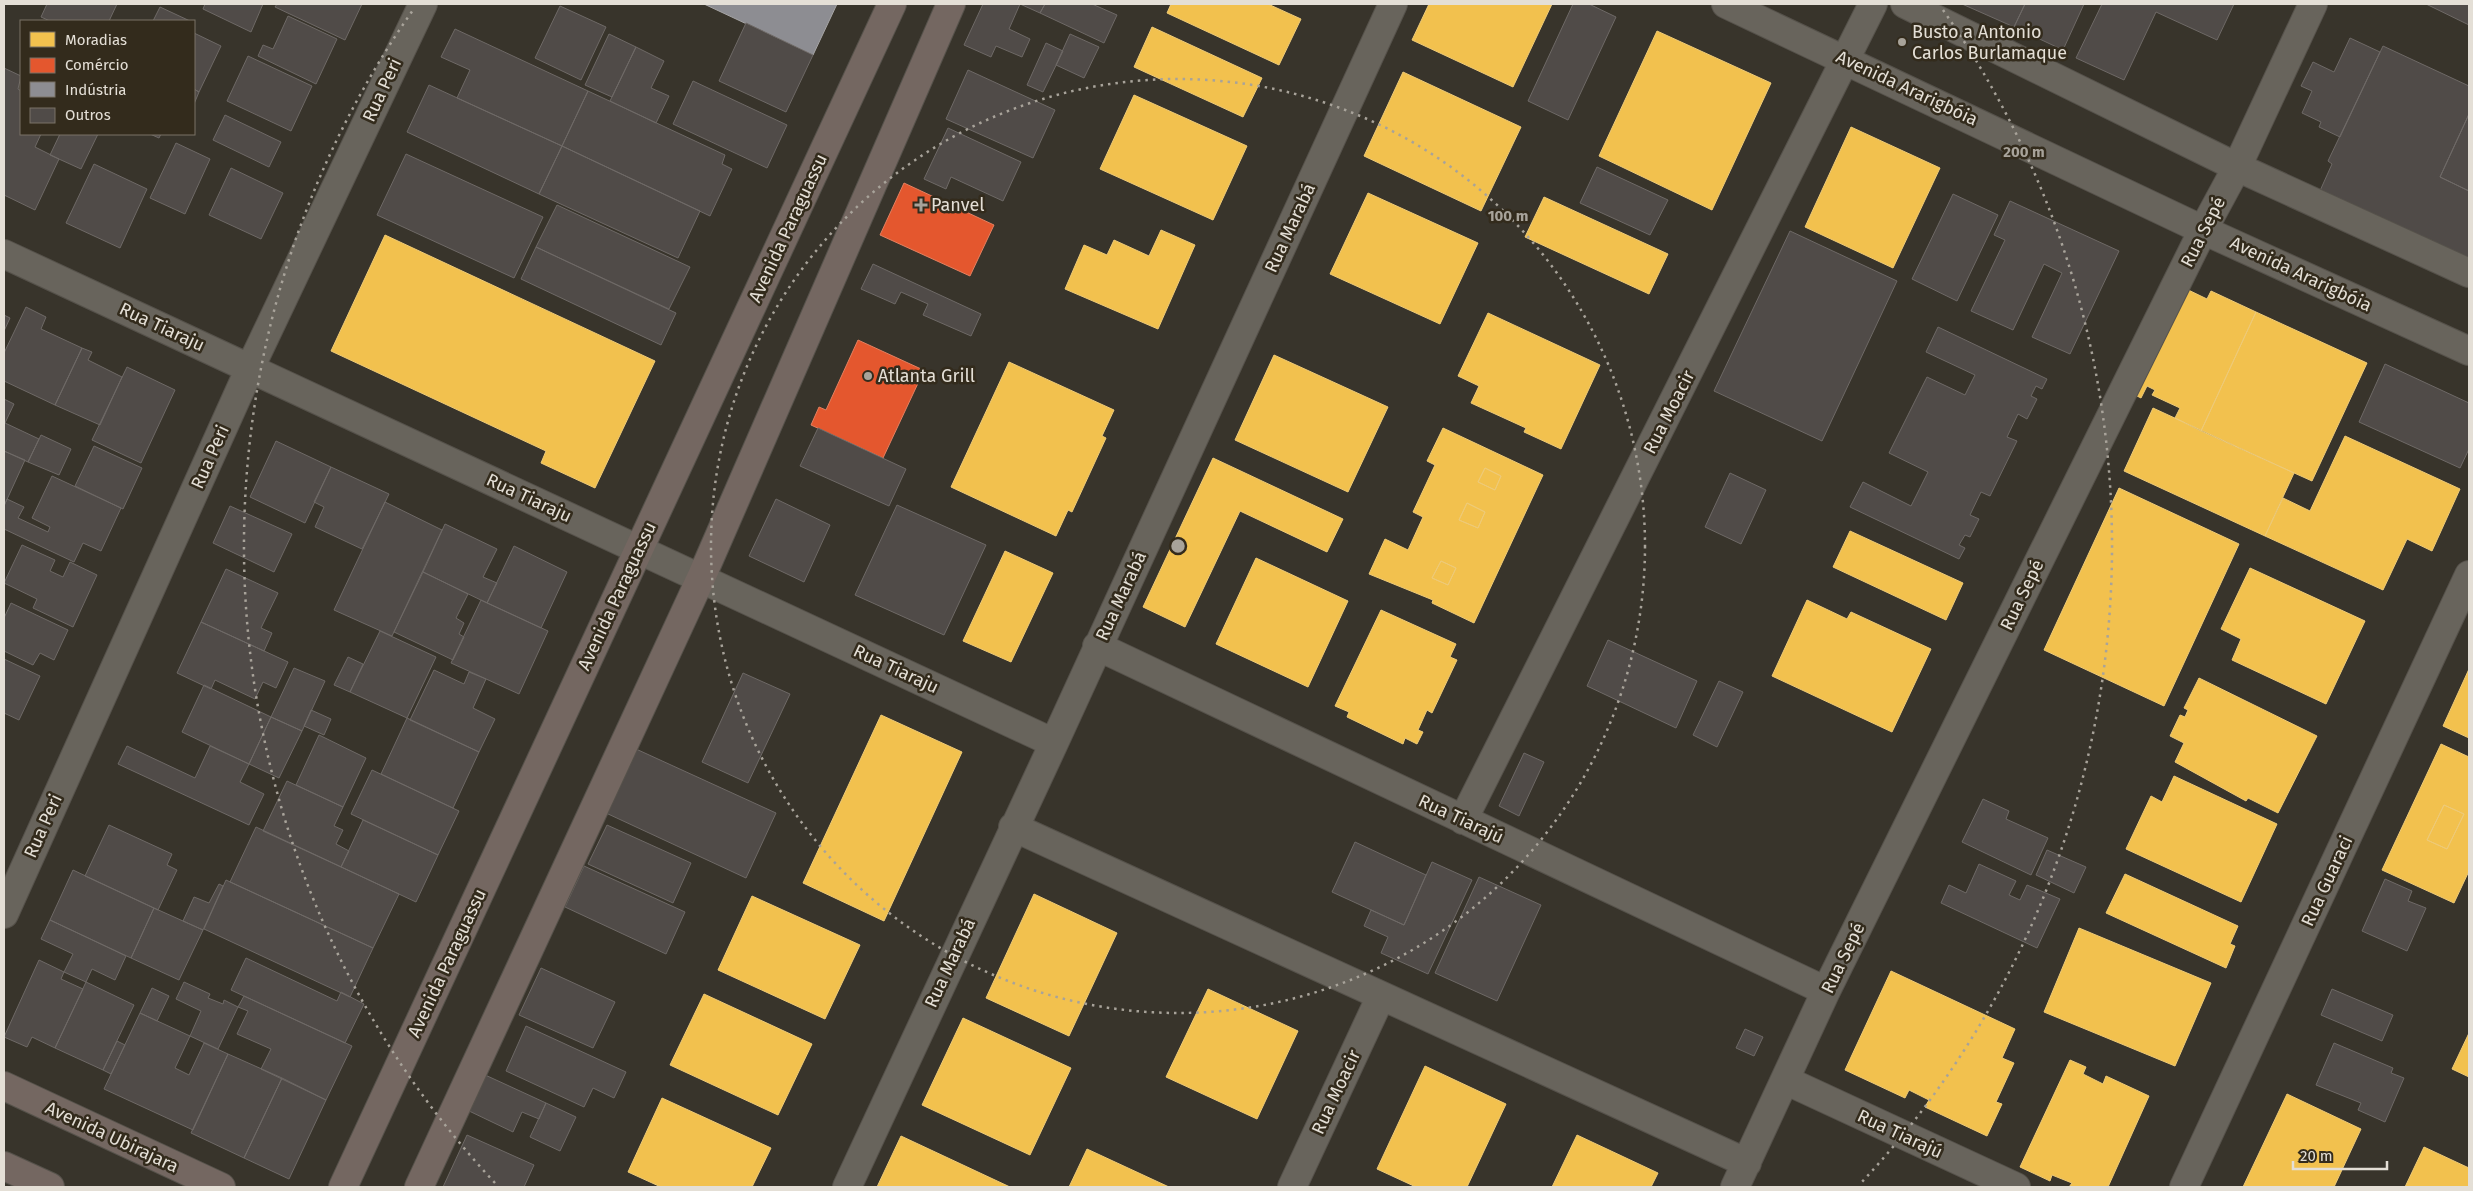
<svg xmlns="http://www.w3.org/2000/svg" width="2473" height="1191" font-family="'Fira Sans',sans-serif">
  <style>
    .homes { fill: #f2c14e; stroke: #eeca77; fill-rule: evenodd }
    .shops { fill: #e4572e; stroke: #e48060 }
    .industry { fill: #8d8d92; stroke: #a7a6a6 }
    .building { fill: #504b48; stroke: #6e6966 }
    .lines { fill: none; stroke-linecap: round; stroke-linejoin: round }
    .minor-casing { stroke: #56524b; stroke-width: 30 }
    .major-casing { stroke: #56524b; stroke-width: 30 }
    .minor { stroke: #68645c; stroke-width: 28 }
    .major { stroke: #746761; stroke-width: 28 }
    .ring { fill: none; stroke: #a8a39a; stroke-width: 2.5; stroke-dasharray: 2.5 5 }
    .poi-dot { fill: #a8a39a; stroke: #332b1c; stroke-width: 2 }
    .labels { text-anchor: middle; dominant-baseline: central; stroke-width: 5; stroke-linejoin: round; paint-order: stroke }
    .poi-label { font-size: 18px; fill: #e4dfd6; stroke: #332b1c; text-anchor: start }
    .street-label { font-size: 18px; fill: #e4dfd6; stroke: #332b1c }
    .centre { fill: #a8a39a; stroke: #332b1c; stroke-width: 2.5 }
    .ring-label { font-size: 15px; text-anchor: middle; font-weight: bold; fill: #a8a39a; stroke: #332b1c; stroke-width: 5; stroke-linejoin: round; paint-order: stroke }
  </style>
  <rect width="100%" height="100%" fill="#38342b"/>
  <path class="homes" d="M 1171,4 L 1268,4 L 1301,19 L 1279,65 L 1167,13 Z
    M 1429,4 L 1552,4 L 1513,87 L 1412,40 Z
    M 1152,27 L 1262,78 L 1243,117 L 1134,67 Z
    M 1657,31 L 1771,83 L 1712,210 L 1599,156 Z
    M 1403,72 L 1521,127 L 1481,211 L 1364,156 Z
    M 1134,95 L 1247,146 L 1213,220 L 1100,169 Z
    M 1851,127 L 1940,168 L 1893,268 L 1805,227 Z
    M 1368,193 L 1478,243 L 1440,324 L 1330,274 Z
    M 1544,197 L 1668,254 L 1649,294 L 1525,237 Z
    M 1161,230 L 1195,245 L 1158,329 L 1065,289 L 1084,245 L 1107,255 L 1114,240 L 1149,256 Z
    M 385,235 L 655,361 L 595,488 L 541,463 L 546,451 L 331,351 Z
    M 2180,286 L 2207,299 L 2211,291 L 2256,312 L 2201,431 L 2175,418 L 2180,408 L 2152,395 L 2155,390 L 2147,386 L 2141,398 L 2129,392 L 2138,395 L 2140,388 L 2133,384 Z
    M 2256,312 L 2367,363 L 2312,481 L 2201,431 Z
    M 1488,313 L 1600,365 L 1561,449 L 1524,432 L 1526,428 L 1471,403 L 1479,386 L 1458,376 Z
    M 1274,355 L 1388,407 L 1348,492 L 1235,440 Z
    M 1009,362 L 1114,410 L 1102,436 L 1106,438 L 1072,512 L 1068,510 L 1056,536 L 951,487 Z
    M 2153,408 L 2294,473 L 2265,536 L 2124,471 Z
    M 1443,428 L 1543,475 L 1474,623 L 1432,603 L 1433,600 L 1369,574 L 1385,539 L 1408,550 L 1423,517 L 1413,512 L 1435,465 L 1427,461 ZM 1485,468 L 1501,476 L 1495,490 L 1478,482 ZM 1467,503 L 1485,512 L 1478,528 L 1459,520 ZM 1441,561 L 1456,568 L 1448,585 L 1432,578 Z
    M 2345,436 L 2460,489 L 2432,551 L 2407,539 L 2383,590 L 2265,536 L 2283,498 L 2310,511 Z
    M 1213,458 L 1343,519 L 1327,552 L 1240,511 L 1185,627 L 1143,607 Z
    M 1485,468 L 1501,476 L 1495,490 L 1478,482 Z
    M 2119,488 L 2239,544 L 2164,706 L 2044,650 Z
    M 1467,503 L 1485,512 L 1478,528 L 1459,520 Z
    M 1850,531 L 1963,583 L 1946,620 L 1833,567 Z
    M 1005,551 L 1053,573 L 1011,662 L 963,641 Z
    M 1256,558 L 1348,601 L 1308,687 L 1216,644 Z
    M 1441,561 L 1456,568 L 1448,585 L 1432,578 Z
    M 2250,568 L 2365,621 L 2326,704 L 2232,660 L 2241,639 L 2221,629 Z
    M 1807,600 L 1847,619 L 1851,612 L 1931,649 L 1892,732 L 1772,676 Z
    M 1381,610 L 1456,644 L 1450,657 L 1457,660 L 1432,713 L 1427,710 L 1418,730 L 1423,732 L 1417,744 L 1405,738 L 1403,744 L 1347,717 L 1349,712 L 1335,706 Z
    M 2469,669 L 2469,738 L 2443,726 Z
    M 2199,678 L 2317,736 L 2278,813 L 2248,798 L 2246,801 L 2175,762 L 2184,743 L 2170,736 L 2180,715 L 2185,717 L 2188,710 L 2184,708 Z
    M 881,715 L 962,752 L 884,921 L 803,883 Z
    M 2441,744 L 2469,757 L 2469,871 L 2454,903 L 2382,870 ZM 2444,805 L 2464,814 L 2447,849 L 2427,840 Z
    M 2174,776 L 2277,824 L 2241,902 L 2126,849 L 2151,796 L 2162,802 Z
    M 2444,805 L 2464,814 L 2447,849 L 2427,840 Z
    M 2125,874 L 2238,926 L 2230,944 L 2235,946 L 2226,968 L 2106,913 Z
    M 1034,894 L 1117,933 L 1069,1036 L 986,998 Z
    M 752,896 L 860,945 L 825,1019 L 718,970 Z
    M 2079,928 L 2211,983 L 2175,1066 L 2044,1012 Z
    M 1891,971 L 2015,1029 L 2002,1058 L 2014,1063 L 1996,1102 L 2002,1104 L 1987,1136 L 1925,1107 L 1929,1100 L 1909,1090 L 1905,1098 L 1845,1070 Z
    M 1208,989 L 1298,1031 L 1257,1119 L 1166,1077 Z
    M 704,994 L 812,1044 L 778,1115 L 670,1065 Z
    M 963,1018 L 1071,1068 L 1030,1155 L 922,1105 Z
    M 2469,1033 L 2469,1077 L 2452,1069 Z
    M 2070,1060 L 2086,1067 L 2083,1074 L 2103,1084 L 2106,1076 L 2149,1096 L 2108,1187 L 2069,1187 L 2072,1183 L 2052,1175 L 2050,1181 L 2020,1167 Z
    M 1425,1066 L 1506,1104 L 1467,1187 L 1416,1187 L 1377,1169 Z
    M 2287,1094 L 2361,1129 L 2334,1187 L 2243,1187 Z
    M 662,1098 L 771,1148 L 752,1187 L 661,1187 L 628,1172 Z
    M 1577,1135 L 1658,1173 L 1651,1187 L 1552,1187 Z
    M 901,1136 L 1010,1187 L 877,1187 Z
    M 2424,1147 L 2469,1168 L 2469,1187 L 2405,1187 Z
    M 1087,1149 L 1169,1187 L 1069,1187 Z"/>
  <path class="shops" d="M 904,183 L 994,225 L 970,276 L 880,235 Z
    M 858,340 L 932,374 L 928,383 L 920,379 L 883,458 L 811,425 L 819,407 L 826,410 Z"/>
  <path class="industry" d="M 704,4 L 837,4 L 813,55 Z"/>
  <path class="building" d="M 47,4 L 117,4 L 109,21 L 50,21 L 41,17 Z
    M 205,4 L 263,4 L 251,32 L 203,9 Z
    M 277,4 L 362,4 L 345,40 L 275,7 Z
    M 983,4 L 1020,4 L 1009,29 L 1030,39 L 1022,57 L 996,46 L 991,57 L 964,45 Z
    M 1020,4 L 1045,4 L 1040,13 Z
    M 1045,4 L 1092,4 L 1117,15 L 1104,43 L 1040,13 Z
    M 1573,4 L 1589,4 L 1616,17 L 1568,120 L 1528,101 Z
    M 1962,4 L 2025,4 L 2014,27 Z
    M 2025,4 L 2084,4 L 2063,50 L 2014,27 Z
    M 2102,4 L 2234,4 L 2217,40 L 2156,12 L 2124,80 L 2076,58 Z
    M 2426,4 L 2469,4 L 2469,25 Z
    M 560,6 L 606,27 L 581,80 L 535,58 Z
    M 160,7 L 190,21 L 153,21 Z
    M 288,16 L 337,39 L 316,84 L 258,56 L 263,45 L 273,49 Z
    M 746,23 L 813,55 L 786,112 L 719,81 Z
    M 455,29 L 588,91 L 562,146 L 457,98 L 470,70 L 441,57 Z
    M 194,33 L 221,46 L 199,92 L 194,89 Z
    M 609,34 L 636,47 L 612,97 L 585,85 Z
    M 1070,34 L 1099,47 L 1084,78 L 1056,65 Z
    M 2350,38 L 2380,52 L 2340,137 L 2319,127 L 2321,122 L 2302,113 L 2312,91 L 2301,86 L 2313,62 L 2334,72 Z
    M 1046,43 L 1063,51 L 1043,92 L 1027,85 Z
    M 2383,46 L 2469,86 L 2469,114 L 2440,177 L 2469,191 L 2469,263 L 2319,193 L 2332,164 L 2328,161 Z
    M 636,47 L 664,61 L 651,88 L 669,96 L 656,123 L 610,101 Z
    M 248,56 L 312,86 L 291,131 L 227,101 Z
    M 4,68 L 21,76 L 18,89 L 21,91 L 21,134 L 41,134 L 35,147 L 59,159 L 35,210 L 4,195 Z
    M 968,70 L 1055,110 L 1033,158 L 946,119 Z
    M 693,81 L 787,125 L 767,168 L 673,124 Z
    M 429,85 L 562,146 L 539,194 L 407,132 Z
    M 194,89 L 199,92 L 194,104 Z
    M 588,91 L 725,155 L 722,164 L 732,169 L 710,216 L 562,146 Z
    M 2469,114 L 2469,191 L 2440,177 Z
    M 225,115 L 281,142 L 269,167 L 213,140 Z
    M 948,128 L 1021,162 L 1003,201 L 951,177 L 946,189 L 924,179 Z
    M 60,134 L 98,134 L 81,169 L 50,155 Z
    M 150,134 L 161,134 L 159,138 Z
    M 176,143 L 210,159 L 185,214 L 150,198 Z
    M 562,146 L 700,211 L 678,258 L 539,194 Z
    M 406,154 L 543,217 L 514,278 L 377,215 Z
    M 94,164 L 147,189 L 120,248 L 66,223 Z
    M 1597,167 L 1668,200 L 1650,235 L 1580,203 Z
    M 231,168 L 283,193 L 261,239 L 209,215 Z
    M 1953,194 L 1998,215 L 1957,301 L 1912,279 Z
    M 2010,201 L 2119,251 L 2070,354 L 2032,337 L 2062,273 L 2044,264 L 2013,330 L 1971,311 L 2005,240 L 1994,235 Z
    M 557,205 L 690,267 L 669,309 L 536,247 Z
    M 1790,231 L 1897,281 L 1822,441 L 1714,391 Z
    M 536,247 L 676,313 L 661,345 L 521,279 Z
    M 873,264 L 981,314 L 971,336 L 923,315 L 928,304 L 901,292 L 895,304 L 861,289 Z
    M 26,307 L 46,317 L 41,329 L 82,348 L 55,405 L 4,381 L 4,353 Z
    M 4,315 L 10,318 L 4,331 Z
    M 1938,327 L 2047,379 L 2042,389 L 2036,386 L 2031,396 L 2037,399 L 2027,419 L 2018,414 L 2007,437 L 2017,441 L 1990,496 L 1981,492 L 1970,515 L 1979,519 L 1970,537 L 1965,535 L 1959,545 L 1965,548 L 1959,559 L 1850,507 L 1863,482 L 1911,506 L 1928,472 L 1889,453 L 1927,377 L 1965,395 L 1975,375 L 1926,352 Z
    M 82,348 L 92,352 L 88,360 L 122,377 L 100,425 L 55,405 Z
    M 2385,364 L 2469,403 L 2469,449 L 2460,468 L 2359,422 Z
    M 127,367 L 175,390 L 141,463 L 92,440 Z
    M 4,399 L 14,404 L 5,423 L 39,439 L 28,462 L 4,451 Z
    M 818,428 L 906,469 L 889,506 L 800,466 Z
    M 41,435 L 71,449 L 59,475 L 28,462 Z
    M 276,441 L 331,467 L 305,523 L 250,497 Z
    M 94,446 L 142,468 L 123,509 L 75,486 Z
    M 4,451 L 25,460 L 4,506 Z
    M 331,467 L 389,494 L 362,549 L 315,527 L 324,507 L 314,502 Z
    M 1730,473 L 1766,490 L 1741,544 L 1705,527 Z
    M 52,476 L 121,508 L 101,551 L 83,543 L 74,562 L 4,529 L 4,506 L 7,499 L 24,507 L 18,518 L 48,532 L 50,527 L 32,518 Z
    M 776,499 L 830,525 L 804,582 L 749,556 Z
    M 385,502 L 442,530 L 392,636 L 334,610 Z
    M 897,505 L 986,545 L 944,635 L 855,595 Z
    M 230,506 L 292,534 L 274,572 L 213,543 Z
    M 445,524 L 497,549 L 483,577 L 497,583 L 487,603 L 423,572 Z
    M 22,545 L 55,560 L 50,571 L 63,577 L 70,562 L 97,575 L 73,627 L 33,608 L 37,599 L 4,583 Z
    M 514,546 L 567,572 L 541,628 L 487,603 Z
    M 226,569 L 278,593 L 261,628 L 272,633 L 264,651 L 201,622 Z
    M 423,572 L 468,594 L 456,618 L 464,623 L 459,634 L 464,637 L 453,660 L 394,632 Z
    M 481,600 L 548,631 L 519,694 L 451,663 Z
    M 11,603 L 68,630 L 54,660 L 40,653 L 33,665 L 4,651 L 4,618 Z
    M 201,622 L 288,662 L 276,688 L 263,682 L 255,699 L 215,680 L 211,689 L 177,673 Z
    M 380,631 L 436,657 L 407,718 L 350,692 Z
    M 1608,640 L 1697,681 L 1676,728 L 1587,686 Z
    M 348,657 L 363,664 L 350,692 L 334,685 Z
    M 4,659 L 40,676 L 19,720 L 4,713 Z
    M 294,668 L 325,681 L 302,731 L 271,717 Z
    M 434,670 L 464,684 L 469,672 L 486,679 L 473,708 L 495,719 L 479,752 L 410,720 Z
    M 743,673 L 790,694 L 748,783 L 702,762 Z
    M 1719,681 L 1743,692 L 1717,747 L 1693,735 Z
    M 204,685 L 271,717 L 249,764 L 182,732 Z
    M 311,710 L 331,719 L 324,735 L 304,726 Z
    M 271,717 L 302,731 L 279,778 L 249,764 Z
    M 407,718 L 479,752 L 453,808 L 381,774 Z
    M 319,735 L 366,758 L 343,807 L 296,785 Z
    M 127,746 L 195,778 L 210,746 L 249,764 L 240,782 L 264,794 L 249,825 L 118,764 Z
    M 636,749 L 776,813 L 746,878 L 606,813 Z
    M 1524,753 L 1544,762 L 1519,816 L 1499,806 Z
    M 372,770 L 459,811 L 438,855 L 351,814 Z
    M 287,781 L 343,807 L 334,826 L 343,830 L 336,844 L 349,851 L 341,867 L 263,831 Z
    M 1983,799 L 2009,811 L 2006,819 L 2048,838 L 2031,875 L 1962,842 Z
    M 363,820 L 438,855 L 416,902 L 341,867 Z
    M 109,825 L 172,854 L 167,865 L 177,870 L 158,910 L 85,876 Z
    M 607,825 L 691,863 L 673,903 L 588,864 Z
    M 256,827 L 399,894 L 373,948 L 230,882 Z
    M 1355,842 L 1426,875 L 1404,925 L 1332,892 Z
    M 2047,850 L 2086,867 L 2074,893 L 2036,875 Z
    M 1432,862 L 1472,880 L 1428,974 L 1381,953 L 1388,937 L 1364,926 L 1371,910 L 1404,925 Z
    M 1979,864 L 2016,881 L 2009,895 L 2020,900 L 2027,885 L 2060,899 L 2037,948 L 1941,903 L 1949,885 L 1966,893 Z
    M 584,866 L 685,912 L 666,954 L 565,907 Z
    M 73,870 L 154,908 L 131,958 L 50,920 Z
    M 1479,877 L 1541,905 L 1497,1001 L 1435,973 Z
    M 2385,879 L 2412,891 L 2408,901 L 2426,908 L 2407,951 L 2362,931 Z
    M 226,880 L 373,948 L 350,997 L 204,929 Z
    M 219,884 L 223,886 L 203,930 L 183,921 L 194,897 L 209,903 Z
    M 154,908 L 203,930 L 179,980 L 131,958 Z
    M 50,920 L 126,956 L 115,980 L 92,969 L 86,982 L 64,972 L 73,954 L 41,939 Z
    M 246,958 L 337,1001 L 341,992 L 364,1004 L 345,1043 L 231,990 Z
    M 39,960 L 64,972 L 61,979 L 83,989 L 55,1048 L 32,1037 L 27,1047 L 4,1037 Z
    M 541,968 L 615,1002 L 593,1048 L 519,1015 Z
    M 86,982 L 134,1005 L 103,1070 L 55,1048 Z
    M 184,982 L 210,994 L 208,998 L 223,1004 L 224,1000 L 238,1007 L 218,1049 L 190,1036 L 201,1011 L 176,999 Z
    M 152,988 L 169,996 L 157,1021 L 140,1013 Z
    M 2332,989 L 2393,1015 L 2382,1041 L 2321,1015 Z
    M 244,996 L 352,1046 L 326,1100 L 261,1069 L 271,1049 L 237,1034 L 248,1011 L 238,1007 Z
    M 140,1013 L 190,1036 L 175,1068 L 189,1075 L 204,1043 L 228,1054 L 193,1130 L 104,1089 Z
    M 526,1026 L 626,1072 L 614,1098 L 593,1088 L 584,1107 L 506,1071 Z
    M 1745,1029 L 1763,1037 L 1754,1056 L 1736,1048 Z
    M 117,1041 L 125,1045 L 111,1074 L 103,1070 Z
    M 2334,1043 L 2393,1068 L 2391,1073 L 2404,1078 L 2385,1122 L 2358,1110 L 2361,1103 L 2316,1085 Z
    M 228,1054 L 282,1078 L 244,1158 L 191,1133 Z
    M 483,1074 L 546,1103 L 539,1119 L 522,1112 L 513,1132 L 467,1110 Z
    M 282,1078 L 326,1100 L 289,1179 L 244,1158 Z
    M 546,1103 L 576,1117 L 560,1151 L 530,1137 Z
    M 467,1135 L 534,1165 L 524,1187 L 443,1187 Z"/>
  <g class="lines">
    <g class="minor-casing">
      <path id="minor" d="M 1726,4 L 2203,230 L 2469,351
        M 1905,4 L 2237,167 L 2469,273
        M 4,254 L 1054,743
        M 1097,646 L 1826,991
        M 1463,820 L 1873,4
        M 1013,827 L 1747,1163
        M 4,914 L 250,368 L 423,4
        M 1785,1080 L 2016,1187
        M 847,1187 L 1054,743 L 1393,4
        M 1292,1187 L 1381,996
        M 1735,1187 L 1826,991 L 2203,230 L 2237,167 L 2313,4
        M 2184,1187 L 2469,575"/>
    </g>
    <g class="major-casing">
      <path id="major" d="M 4,1086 L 221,1187
        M 4,1166 L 50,1187
        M 343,1187 L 892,4
        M 419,1187 L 701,578 L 951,4"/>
    </g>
    <use href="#minor" class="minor"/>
    <use href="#major" class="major"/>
  </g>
  <g class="ring">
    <circle cx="1178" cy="546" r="467"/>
    <path d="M495 1183A934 934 0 0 1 413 10M1943 10A934 934 0 0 1 1861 1183"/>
  </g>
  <g class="poi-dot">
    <circle cx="1902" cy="42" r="5"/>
    <path d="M918.5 197.5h5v5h5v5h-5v5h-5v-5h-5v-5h5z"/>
    <circle cx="868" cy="376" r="5"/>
  </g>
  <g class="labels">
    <g class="poi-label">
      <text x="1912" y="32">Busto a Antonio<tspan x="1912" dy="21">Carlos Burlamaque</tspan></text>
      <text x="931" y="205">Panvel</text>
      <text x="878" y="376">Atlanta Grill</text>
    </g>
    <g class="street-label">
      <text transform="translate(1907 88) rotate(25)">Avenida Ararigbóia</text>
      <text transform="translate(382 90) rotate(-65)">Rua Peri</text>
      <text transform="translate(788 228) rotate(-65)">Avenida Paraguassu</text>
      <text transform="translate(1290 228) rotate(-65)">Rua Marabá</text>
      <text transform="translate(2203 232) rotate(-63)">Rua Sepé</text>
      <text transform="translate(2301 274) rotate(25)">Avenida Ararigbóia</text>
      <text transform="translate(162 327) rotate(25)">Rua Tiaraju</text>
      <text transform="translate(1669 412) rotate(-63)">Rua Moacir</text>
      <text transform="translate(210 457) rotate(-66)">Rua Peri</text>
      <text transform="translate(529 498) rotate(25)">Rua Tiaraju</text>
      <text transform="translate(2022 595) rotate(-64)">Rua Sepé</text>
      <text transform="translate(617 596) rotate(-65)">Avenida Paraguassu</text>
      <text transform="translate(1121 596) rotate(-65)">Rua Marabá</text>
      <text transform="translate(896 669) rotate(25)">Rua Tiaraju</text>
      <text transform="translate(1461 819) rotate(25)">Rua Tiarajú</text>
      <text transform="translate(43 826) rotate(-66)">Rua Peri</text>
      <text transform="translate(2327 881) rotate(-65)">Rua Guaraci</text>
      <text transform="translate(1843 958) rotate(-64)">Rua Sepé</text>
      <text transform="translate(447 963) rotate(-65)">Avenida Paraguassu</text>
      <text transform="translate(950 963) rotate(-65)">Rua Marabá</text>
      <text transform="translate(1336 1092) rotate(-65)">Rua Moacir</text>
      <text transform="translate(1900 1134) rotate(25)">Rua Tiarajú</text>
      <text transform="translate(112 1137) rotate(25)">Avenida Ubirajara</text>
    </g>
  </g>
  <circle cx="1178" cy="546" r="8" class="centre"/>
  <g class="ring-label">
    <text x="2024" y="157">200 m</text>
    <text x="1508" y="221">100 m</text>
  </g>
  <rect width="2473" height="1191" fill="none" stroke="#e4dfd6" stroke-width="10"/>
  <rect x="20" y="20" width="175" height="115" fill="#332b1c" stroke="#7a7366"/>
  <rect x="30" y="32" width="25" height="15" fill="#f2c14e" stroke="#7a7366"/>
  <text x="65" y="45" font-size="15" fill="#e4dfd6">Moradias</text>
  <rect x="30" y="58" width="25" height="15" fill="#e4572e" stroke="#7a7366"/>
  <text x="65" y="70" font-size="15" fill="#e4dfd6">Comércio</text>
  <rect x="30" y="82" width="25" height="15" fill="#8d8d92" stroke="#7a7366"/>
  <text x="65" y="95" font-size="15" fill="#e4dfd6">Indústria</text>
  <rect x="30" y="108" width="25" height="15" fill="#504b48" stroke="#7a7366"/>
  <text x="65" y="120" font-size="15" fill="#e4dfd6">Outros</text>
  <path d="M2293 1161v8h94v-8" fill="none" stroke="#e4dfd6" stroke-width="2.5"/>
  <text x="2300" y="1161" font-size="15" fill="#e4dfd6" stroke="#332b1c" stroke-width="4" paint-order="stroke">20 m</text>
</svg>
